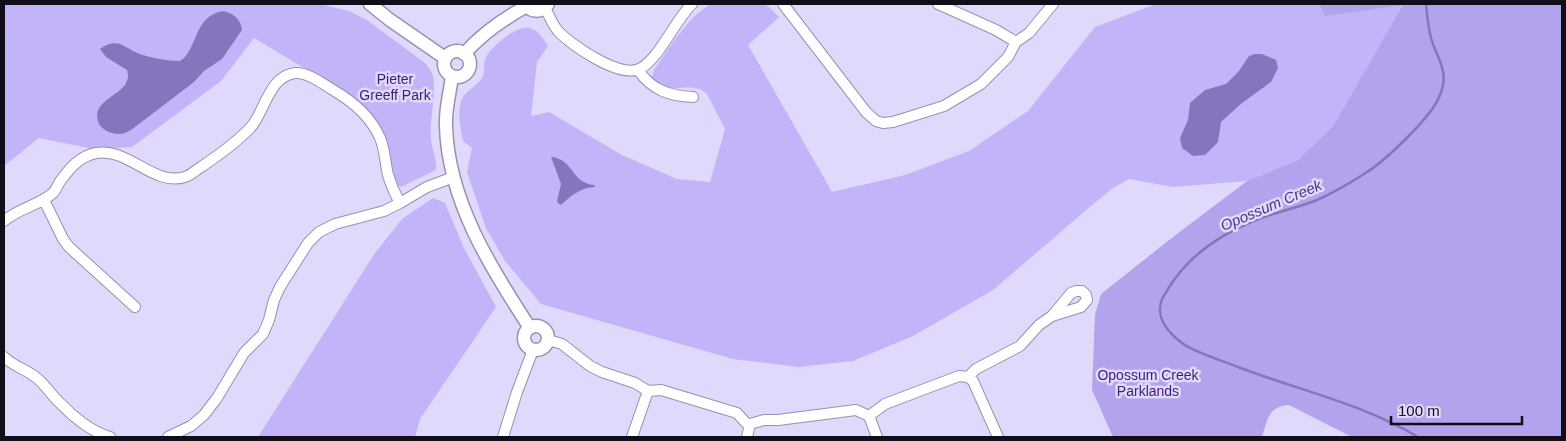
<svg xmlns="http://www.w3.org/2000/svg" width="1566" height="441" font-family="Arial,sans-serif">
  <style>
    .green { fill: #c3b4f9 }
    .forest { fill: #b3a3ed }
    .water { fill: #8675bc }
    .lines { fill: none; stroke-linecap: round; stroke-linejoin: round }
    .stream { stroke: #8675bc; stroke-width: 2.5 }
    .minor-casing { stroke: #9690b1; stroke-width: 12 }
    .tertiary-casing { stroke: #9690b1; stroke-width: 15 }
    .minor { stroke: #fff; stroke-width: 10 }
    .tertiary { stroke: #fff; stroke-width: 12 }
    .labels { text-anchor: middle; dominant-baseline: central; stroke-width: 5; stroke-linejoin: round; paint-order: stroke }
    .park-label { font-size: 14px; fill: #3c1e73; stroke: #e0d9fc }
    .water-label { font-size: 15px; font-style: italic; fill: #4d3287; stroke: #e0d9fc }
  </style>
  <rect width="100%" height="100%" fill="#e0d9fc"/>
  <path class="green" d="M 4,4 L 320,4 L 349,11 L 367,20 L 425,63 C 428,67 432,71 433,76 C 437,92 429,121 431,139 C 432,150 437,159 436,170 L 401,187 L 396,184 L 385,139 L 334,86 L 254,38 L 221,81 L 132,147 L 93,149 L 39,138 L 4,166 Z
    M 711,4 L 764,4 L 769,7 L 779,17 L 748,45 L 832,192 L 905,175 L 969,151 L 1028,111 L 1095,27 L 1156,4 L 1404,4 L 1333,126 L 1298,160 L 1247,181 L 1173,187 L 1129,179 L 1113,188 L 1091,206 L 993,290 L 913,336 L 853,361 L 799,367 L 733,359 L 541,304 L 505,261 L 486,228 L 467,172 L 472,148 L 463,141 C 461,129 457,114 461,102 C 464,90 478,87 483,76 C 485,70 483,63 486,57 C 491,46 520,22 532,29 C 540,32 543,39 548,46 L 537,62 L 531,116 L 549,112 L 622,155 L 677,179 L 710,182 L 725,129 L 707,94 C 690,78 665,100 652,77 L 654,70 C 670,48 687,17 711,4 Z
    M 433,198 L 445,203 L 464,248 L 496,307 L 420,419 L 415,437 L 258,437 L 375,253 L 402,219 Z"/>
  <path class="forest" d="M 1319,4 L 1562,4 L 1562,437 L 1352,437 L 1289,405 C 1268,406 1267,421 1262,437 L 1113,437 L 1092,390 L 1095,315 L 1101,294 L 1173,237 L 1247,181 L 1298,160 L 1333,126 L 1403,5 L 1325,16 Z"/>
  <path class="water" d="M 223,11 C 233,13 241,19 242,30 L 222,59 L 204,71 L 194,82 L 131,130 C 124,134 120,135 112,133 C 106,131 99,127 98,121 C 92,103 117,96 125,85 C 128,80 129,75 127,70 L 106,57 L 100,49 C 118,36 124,48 140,54 C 152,58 167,61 180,61 C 198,50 193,16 223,11 Z
    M 1255,54 L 1262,54 L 1276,60 L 1278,68 L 1271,82 L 1242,103 L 1221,122 L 1218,142 L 1205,155 L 1193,156 L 1182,148 L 1180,138 L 1188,120 L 1190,103 L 1205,90 L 1226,84 L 1239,71 L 1249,56 Z
    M 551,157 C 574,159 571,183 594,185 L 595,187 C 582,187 570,196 561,205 L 558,203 L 557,201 L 561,184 Z"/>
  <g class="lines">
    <path class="stream" d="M 1418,437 C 1363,404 1298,390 1238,367 C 1224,361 1193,352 1182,343 C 1170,334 1156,319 1161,302 C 1162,298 1166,293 1168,289 C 1188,256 1221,234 1256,220 C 1276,212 1297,208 1317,200 C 1333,193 1350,183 1364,174 C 1384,162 1432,117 1440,95 C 1450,71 1437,59 1431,38 C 1428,27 1427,15 1426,4"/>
    <g class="minor-casing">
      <path id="minor" d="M 783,4 L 866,112 L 876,121 L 883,123 L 893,122 L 944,106 L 981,84 L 1008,57 L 1016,42 L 1029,33 L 1053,4
        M 938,4 L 996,30 L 1016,42
        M 545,8 C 549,15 552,24 558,31 C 571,45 619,78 639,69 C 659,60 675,20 692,4
        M 638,70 C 652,90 669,96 693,97
        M 44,200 L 63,239 L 69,247 L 135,307
        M 4,221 C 19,208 40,205 53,193 C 56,190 58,184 61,180 C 70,168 80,156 96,153 C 128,147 154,187 185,177 C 191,175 196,170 201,167 C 219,155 236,143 251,127 C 265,111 269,76 295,73 C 308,72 323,84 333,90 C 352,101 371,117 380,138 C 385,149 385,163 388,175 C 391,185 395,194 400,203 L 427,187 L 454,177
        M 548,340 L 562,344 L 590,366 L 602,372 L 635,383 L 648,391 L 661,390 L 737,413 L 746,423 L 750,424 L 764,420 L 778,420 L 856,410 L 869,416 L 885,404 L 959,376 L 968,377 L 973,381 L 998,437
        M 4,357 C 14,367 29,370 39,380 C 47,387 52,396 60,403 C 73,417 92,432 110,437
        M 968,377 L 976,369 L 1020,346 L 1039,325 L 1052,316 L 1071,293 L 1076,291 L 1082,291 L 1086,295 L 1087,300 L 1081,307 L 1052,316
        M 869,416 L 877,437
        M 168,437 L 191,426 L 204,415 L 217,398 L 244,353 L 263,334 L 269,320 L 274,300 L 280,287 L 308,243 L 319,232 L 335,224 L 384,211 L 400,203
        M 503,437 L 517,392 L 533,350
        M 632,437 L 648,391
        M 747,437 L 750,424"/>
    </g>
    <g class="tertiary-casing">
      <path id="tertiary" d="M 370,4 L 390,20 L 445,58
        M 525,4 C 532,13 541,13 548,4
        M444 64a13 13 0 1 1 26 0a13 13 0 1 1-26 0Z
        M 464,54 C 482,34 503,19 527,6
        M 452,76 C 450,93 445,109 446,126 C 448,200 490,267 530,328
        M524 338a12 12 0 1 1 24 0a12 12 0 1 1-24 0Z"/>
    </g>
    <use href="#minor" class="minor"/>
    <use href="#tertiary" class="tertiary"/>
  </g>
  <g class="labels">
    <g class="park-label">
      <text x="395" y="79">Pieter<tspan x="395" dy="16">Greeff Park</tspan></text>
      <text x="1148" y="375">Opossum Creek<tspan x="1148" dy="16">Parklands</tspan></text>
    </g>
    <g class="water-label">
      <text transform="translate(1271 205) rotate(-23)">Opossum Creek</text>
    </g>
  </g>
  <rect width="1566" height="441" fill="none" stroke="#100e19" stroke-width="10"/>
  <path d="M1391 416v8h131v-8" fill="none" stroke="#100e19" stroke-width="2.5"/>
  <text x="1398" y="416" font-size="15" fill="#100e19" stroke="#e0d9fc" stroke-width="4" paint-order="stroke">100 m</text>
</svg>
